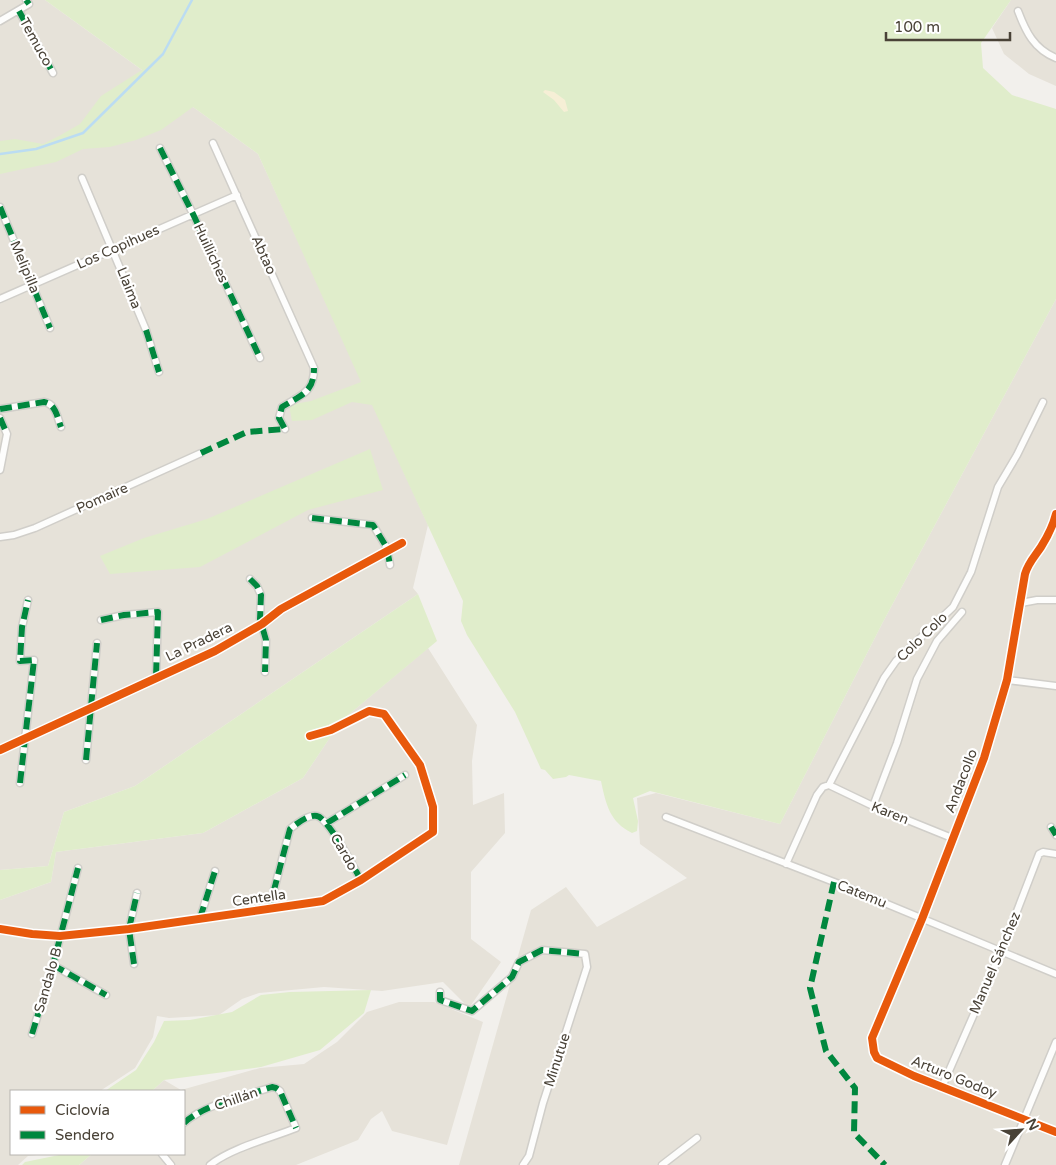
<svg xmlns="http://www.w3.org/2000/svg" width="1056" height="1165" font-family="'Varela Round',sans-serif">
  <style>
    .residential { fill: #e6e2d9 }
    .green { fill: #e0edcb }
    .sand { fill: #f6efd6 }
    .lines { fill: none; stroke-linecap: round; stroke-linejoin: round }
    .stream { stroke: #bbdcf2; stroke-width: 2.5 }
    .minor-casing { stroke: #d0cec9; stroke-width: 9 }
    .minor { stroke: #fdfdfc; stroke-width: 6 }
    .quiet { stroke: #00873e; stroke-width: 6; stroke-dasharray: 12 6; stroke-linecap: butt }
    .cycleway-casing { stroke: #fff; stroke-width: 11 }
    .cycleway { stroke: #e8590c; stroke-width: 8 }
    .labels { text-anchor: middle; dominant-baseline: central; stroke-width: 4.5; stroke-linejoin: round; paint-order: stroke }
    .street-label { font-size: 14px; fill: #494237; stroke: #fff }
  </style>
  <rect width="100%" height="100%" fill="#f2f0ec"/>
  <path class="residential" d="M 0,0 L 45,0 L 258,154 L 428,525 L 413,588 L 418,594 L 135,786 L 64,812 L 48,866 L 0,870 Z
    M 1011,0 L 1056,0 L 1056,86 L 1029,74 L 1004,54 L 992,28 Z
    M 1056,299 L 1056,1165 L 459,1165 L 531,910 L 566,887 L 597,927 L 687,878 L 640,844 L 637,798 L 656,793 L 780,824 L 883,622 Z
    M 428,648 L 477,725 L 472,761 L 473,805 L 504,793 L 505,833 L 471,872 L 471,939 L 501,962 L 469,1008 L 443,982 L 382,991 L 324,987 L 259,993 L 242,999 L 219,1015 L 169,1018 L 157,1016 L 153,1037 L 135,1068 L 100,1091 L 11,1091 L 11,1154 L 45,1154 L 28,1156 L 18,1165 L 0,1165 L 0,900 L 51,882 L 56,852 L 203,833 L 303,778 L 341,721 Z
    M 399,1002 L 434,1002 L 483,1022 L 447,1145 L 392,1131 L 382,1111 L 371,1119 L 358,1140 L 296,1165 L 79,1165 L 92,1154 L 184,1154 L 184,1091 L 152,1091 L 164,1080 L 181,1090 L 260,1068 L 304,1064 L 337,1042 L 367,1012 Z"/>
  <path class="green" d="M 45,0 L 1011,0 L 981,43 L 983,68 L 1012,95 L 1056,109 L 1056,299 L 883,622 L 780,824 L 650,791 L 633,798 L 638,821 L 637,831 L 632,833 C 610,822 606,805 601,781 L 569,775 L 566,777 L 553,779 L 545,770 L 541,769 L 515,712 L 467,635 L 461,621 L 463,601 L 372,405 L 352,402 L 312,420 L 292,421 L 289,405 L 311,401 L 361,382 L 258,154 L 193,107 L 161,130 L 136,140 L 110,147 L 83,149 L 56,162 L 0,174 L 0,141 L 15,139 L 43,144 L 59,136 L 80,124 L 101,96 L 142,70 Z
    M 370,449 L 383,490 L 308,510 L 200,567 L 110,574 L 100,556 L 144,538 L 207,519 Z
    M 418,594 L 437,641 L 341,721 L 303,778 L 203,833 L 56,852 L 51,882 L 0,900 L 0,870 L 48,866 L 64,812 L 135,786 Z
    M 371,990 L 364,1013 L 320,1050 L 261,1067 L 164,1080 L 152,1091 L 105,1091 L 136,1070 L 154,1042 L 164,1021 L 190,1020 L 232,1012 L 261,995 L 290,992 Z
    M 64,1154 L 92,1154 L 79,1165 L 22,1165 L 25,1162 Z"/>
  <path class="sand" d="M 545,90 L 554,92 L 565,100 L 568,111 L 564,112 L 554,100 L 543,92 Z"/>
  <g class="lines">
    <path class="stream" d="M 0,154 L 36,149 L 83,133 L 163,54 L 192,0"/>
    <g class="minor-casing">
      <path id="minor" d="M 19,11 L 53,73
        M 1018,11 C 1026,32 1034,49 1056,58
        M 0,21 L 29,4 L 26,0
        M 213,143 L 314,368 C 314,393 301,395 282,407 L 279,418 L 285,429
        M 160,148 L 193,214 L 260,358
        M 82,178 L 146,330 L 159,372
        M 0,207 L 50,328
        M 0,299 L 237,195
        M 0,409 L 44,402 C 56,404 57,417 61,427
        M 0,418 L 7,434 L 0,470
        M 1056,514 C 1053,526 1048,536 1041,547 C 1035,556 1028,563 1025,574 L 1007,680 L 984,758 L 922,919 L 872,1038 L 874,1052 L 877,1058 L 914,1076 L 1056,1132
        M 312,518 L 373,525 L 387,548 L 390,565
        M 0,537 L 14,535 L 35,528 L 201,453
        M 250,579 L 257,586 L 261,595 L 260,619 L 266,640 L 265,672
        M 1021,603 L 1037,600 L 1056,600
        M 101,620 L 124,615 L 158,612 L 156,677
        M 1007,680 L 1056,686
        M 0,750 L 215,651 L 262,624 L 281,609 L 402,543
        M 86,760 L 97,643
        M 20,783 L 34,660 L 20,661 L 22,627 L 28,600
        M 829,785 L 873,806 L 952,838
        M 873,806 L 897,743 L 917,679 L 937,641 L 962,612
        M 666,817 L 834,882 L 1056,974
        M 327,823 L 405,775
        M 1051,827 L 1056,835
        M 786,864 L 817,795 L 823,787 L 829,785 L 884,678 L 896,661 L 953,607 L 971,572 L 998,487 L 1017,455 L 1043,402
        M 269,909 L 290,829 C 296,824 309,814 317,816 C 328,818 354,868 361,880
        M 200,918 L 215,871
        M 0,929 L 32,934 L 60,936 L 129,929 L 323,901 L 361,880 L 433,832 L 433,807 L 420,765 L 384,714 L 369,711 L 331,730 L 310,736
        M 134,964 L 129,929 L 137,893
        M 53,965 L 106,995
        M 440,992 L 440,1000 L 472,1011 L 512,977 L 519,962 L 542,950 L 585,954 L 587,967 L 543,1103 L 529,1156 L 523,1165
        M 32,1034 L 53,965 L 78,868
        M 942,1087 L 1002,950 L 1039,854 L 1043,852 L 1056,854
        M 184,1123 C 205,1104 245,1096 272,1087 L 276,1088 L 280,1091 L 296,1128 C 271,1138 231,1148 210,1165
        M 162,1154 L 171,1165
        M 662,1165 L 697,1138
        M 1005,1165 L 1056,1042"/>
    </g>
    <use href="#minor" class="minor"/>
    <path class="quiet" d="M 26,0 L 29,4
      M 19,11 L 53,73
      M 160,148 L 193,214 L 260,358
      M 0,207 L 50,328
      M 146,330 L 159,372
      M 0,409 L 44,402 C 56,404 57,417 61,427
      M 0,418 L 7,434
      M 201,453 L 247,432 L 285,429 L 279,418 L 282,407 C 301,395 314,393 314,368
      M 312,518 L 373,525 L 387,548 L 390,565
      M 250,579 L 257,586 L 261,595 L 260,619 L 266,640 L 265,672
      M 101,620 L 124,615 L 158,612 L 156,677
      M 86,760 L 97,643
      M 20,783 L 34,660 L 20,661 L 22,627 L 28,600
      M 327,823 L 405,775
      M 1051,827 L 1056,835
      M 834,882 L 810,988 L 826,1051 L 855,1088 L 854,1133 L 885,1165
      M 269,909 L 290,829 C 296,824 309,814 317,816 C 328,818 354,868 361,880
      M 200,918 L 215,871
      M 134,964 L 129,929 L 137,893
      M 53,965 L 106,995
      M 440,992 L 440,1000 L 472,1011 L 512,977 L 519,962 L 542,950 L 585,954
      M 32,1034 L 53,965 L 78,868
      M 184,1123 C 205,1104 245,1096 272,1087 L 276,1088 L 280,1091 L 296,1128"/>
    <g class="cycleway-casing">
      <path id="cycleway" d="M 1056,514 C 1053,526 1048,536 1041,547 C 1035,556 1028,563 1025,574 L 1007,680 L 984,758 L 922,919 L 872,1038 L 874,1052 L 877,1058 L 914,1076 L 1056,1132
        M 0,750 L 215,651 L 262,624 L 281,609 L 402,543
        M 0,929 L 32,934 L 60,936 L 129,929 L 323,901 L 361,880 L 433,832 L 433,807 L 420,765 L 384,714 L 369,711 L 331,730 L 310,736"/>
    </g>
    <use href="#cycleway" class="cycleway"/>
  </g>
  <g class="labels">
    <g class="street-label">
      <text transform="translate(36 42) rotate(61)">Temuco</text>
      <text transform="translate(118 247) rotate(-24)">Los Copihues</text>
      <text transform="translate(211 253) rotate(65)">Huilliches</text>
      <text transform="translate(264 255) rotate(66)">Abtao</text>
      <text transform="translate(25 267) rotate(67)">Melipilla</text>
      <text transform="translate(129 288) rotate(68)">Llaima</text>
      <text transform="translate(102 498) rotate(-24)">Pomaire</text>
      <text transform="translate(922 637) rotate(-44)">Colo Colo</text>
      <text transform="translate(199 642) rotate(-26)">La Pradera</text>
      <text transform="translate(961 781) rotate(-69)">Andacollo</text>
      <text transform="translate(890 813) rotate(22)">Karen</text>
      <text transform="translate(344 852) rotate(60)">Cardo</text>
      <text transform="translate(862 894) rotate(22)">Catemu</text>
      <text transform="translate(259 898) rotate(-8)">Centella</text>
      <text transform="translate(995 963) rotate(-67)">Manuel Sánchez</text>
      <text transform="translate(48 980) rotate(-74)">Sandalo B</text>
      <text transform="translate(557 1060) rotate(-72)">Minutue</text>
      <text transform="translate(954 1077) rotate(22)">Arturo Godoy</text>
      <text transform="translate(236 1099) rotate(-19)">Chillán</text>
    </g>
  </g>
  <rect x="10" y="1090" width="175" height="65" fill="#ffffff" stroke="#b6b3af"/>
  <rect x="20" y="1106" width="25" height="8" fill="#e8590c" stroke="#b6b3af"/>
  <text x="55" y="1115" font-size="15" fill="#494237">Ciclovía</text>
  <rect x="20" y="1131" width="25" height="8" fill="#00873e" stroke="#b6b3af"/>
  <text x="55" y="1140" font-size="15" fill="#494237">Sendero</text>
  <g transform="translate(1021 1130) rotate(64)" stroke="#ffffff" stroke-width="4" paint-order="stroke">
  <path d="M0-4L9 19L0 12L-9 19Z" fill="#494237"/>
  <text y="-8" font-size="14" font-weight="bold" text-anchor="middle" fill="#494237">N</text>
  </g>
  <path d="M886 32v8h124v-8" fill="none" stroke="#494237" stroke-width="2.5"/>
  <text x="894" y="32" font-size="15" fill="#494237" stroke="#ffffff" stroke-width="4" paint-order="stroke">100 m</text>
</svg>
